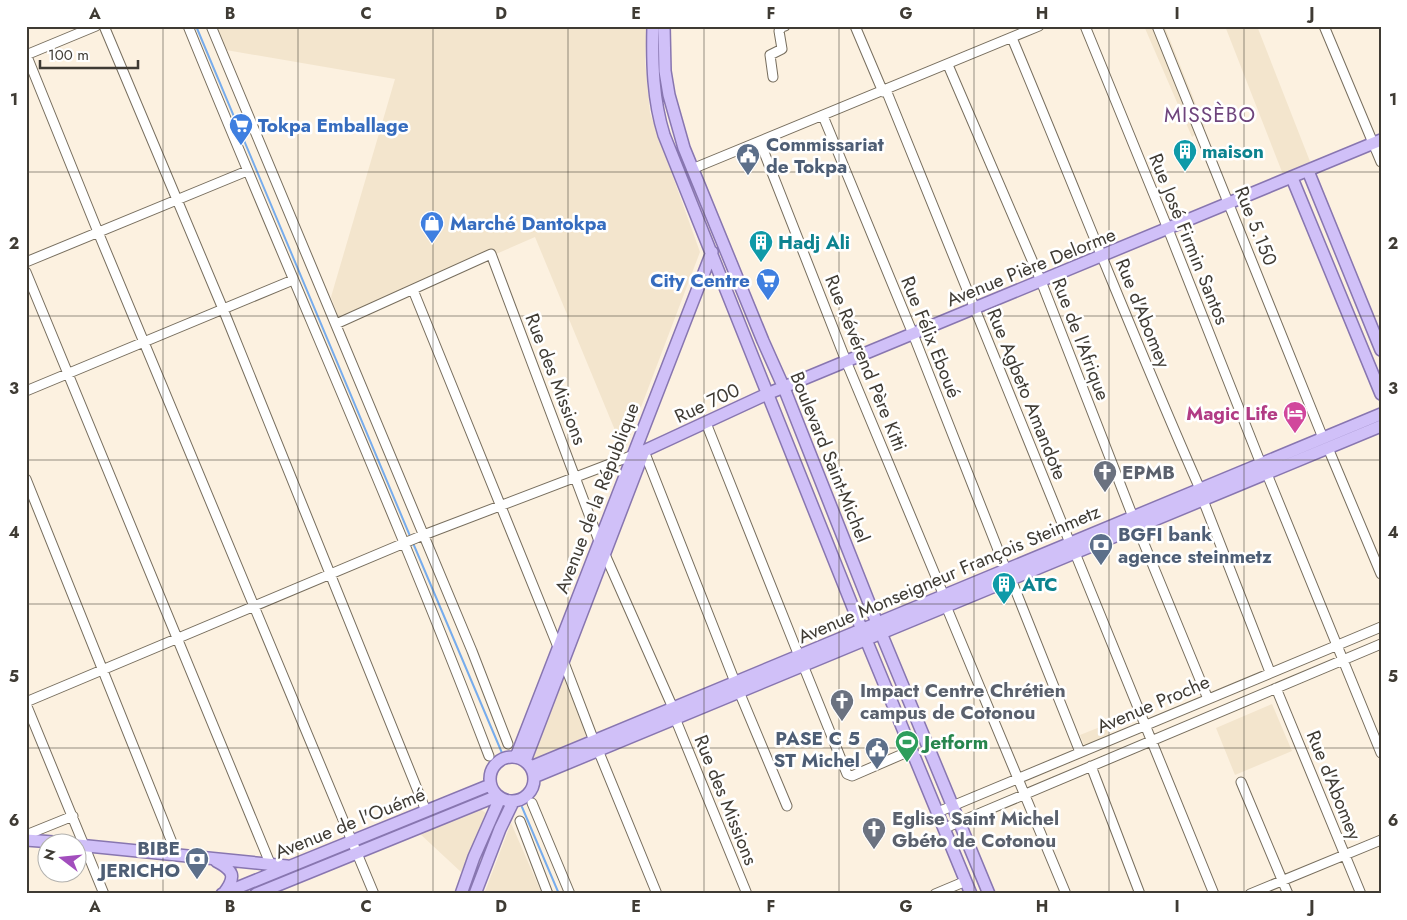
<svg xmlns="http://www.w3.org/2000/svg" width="1407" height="920" font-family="Jost,sans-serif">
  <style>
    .built { fill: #f3e5cd }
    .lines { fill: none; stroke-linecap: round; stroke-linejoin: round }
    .stream { stroke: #77acec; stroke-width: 2 }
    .minor-casing { stroke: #776e5e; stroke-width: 11 }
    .major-casing { stroke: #8876b0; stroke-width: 14 }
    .minor { stroke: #fff; stroke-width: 9 }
    .major { stroke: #d0c0f8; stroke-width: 11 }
    .grid { fill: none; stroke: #3f3b34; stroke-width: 1; stroke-opacity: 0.55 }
    .labels { text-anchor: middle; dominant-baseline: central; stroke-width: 5; stroke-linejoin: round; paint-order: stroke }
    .shop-label { font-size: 19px; font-weight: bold; fill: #366cbe; stroke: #fff; text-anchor: start }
    .service-label { font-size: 19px; font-weight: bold; fill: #4e5e75; stroke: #fff; text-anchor: start }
    .culture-label { font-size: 19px; font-weight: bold; fill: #0d838f; stroke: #fff; text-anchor: start }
    .street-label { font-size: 19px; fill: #3f3b34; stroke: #fff }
    .hotel-label { font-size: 19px; font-weight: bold; fill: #b23c85; stroke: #fff; text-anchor: end }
    .worship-label { font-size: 19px; font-weight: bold; fill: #5b616d; stroke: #fff; text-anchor: start }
    .leisure-label { font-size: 19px; font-weight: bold; fill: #27864d; stroke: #fff; text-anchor: start }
    .quarter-label { font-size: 21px; letter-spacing: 1px; fill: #6e447c; stroke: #fff }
    .neatline { fill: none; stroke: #3f3b34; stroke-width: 2 }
    .grid-label { font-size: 16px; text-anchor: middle; font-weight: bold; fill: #3f3b34 }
  </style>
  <rect width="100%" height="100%" fill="#fcf1e0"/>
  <path class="built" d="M 216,26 L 647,26 L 645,60 L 650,113 L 700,252 L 624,452 L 535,237 L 340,322 L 331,297 L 395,79 L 226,50 Z
    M 1144,26 L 1164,26 L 1166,30 L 1205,127 L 1192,137 Z
    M 1225,26 L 1257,26 L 1311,164 L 1284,177 Z
    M 563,672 L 589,737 L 534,762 L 531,755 Z
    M 1272,704 L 1292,751 L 1235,775 L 1216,728 Z
    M 1105,725 L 1110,738 L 1085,748 L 1080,735 Z
    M 477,807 L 486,813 L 461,872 L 418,832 Z
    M 511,823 L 542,894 L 484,894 Z"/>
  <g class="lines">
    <path class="stream" d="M 196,26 L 410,536
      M 413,543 L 502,753
      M 522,807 L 559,894"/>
    <g class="minor-casing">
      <path id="minor" d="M 104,26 L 223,309 L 426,811
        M 188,26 C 287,270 395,510 489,756
        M 211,26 L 472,651 L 508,744
        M 855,26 L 883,92
        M 1085,26 L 1168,229 L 1261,464
        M 1157,26 L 1323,438
        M 1324,26 L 1381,162
        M 1012,38 C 1075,188 1134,340 1200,489
        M 26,54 L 98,232 L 374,894
        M 26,55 L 96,26
        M 948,65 L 1041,281 L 1133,517 L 1208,699
        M 773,77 L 770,55 L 782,49 L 779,31 L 782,27 L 785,26
        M 886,90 L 1070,543
        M 823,116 L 913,334 L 1006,570
        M 760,142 L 846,361 L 944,596
        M 692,169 L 1039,26
        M 26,262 L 247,171
        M 26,272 L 272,868
        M 413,290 L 558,647 L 594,741
        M 336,324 L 491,254 L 599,541 L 673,708
        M 26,391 L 293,280
        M 706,423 L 799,656
        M 1328,448 L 1381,574
        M 1267,474 L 1381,753
        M 26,479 L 177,855
        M 1203,500 L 1270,672
        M 1075,553 L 1214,894
        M 1011,579 L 1080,752
        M 946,606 L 1066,894
        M 803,665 L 847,774 L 852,776 L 912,750
        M 1276,688 L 1361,894
        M 26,702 L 421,536 L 644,451 L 735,682 L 787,806
        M 26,704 L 104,894
        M 675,718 L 747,894
        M 598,750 L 657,894
        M 1091,766 L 1140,894
        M 1241,782 L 1288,894
        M 532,803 L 570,894
        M 938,812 L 1381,627
        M 520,821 L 548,894
        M 945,828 L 1381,644
        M 26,835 L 73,816
        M 935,894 L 966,881
        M 1250,894 L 1381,840"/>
    </g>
    <g class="major-casing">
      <path id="major" d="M 653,26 C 652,63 653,100 664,135 L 862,630 L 971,894
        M 664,26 L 665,71 L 669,95 L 684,148 L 763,341 L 784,388 L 881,633 L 989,894
        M 1308,171 L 1381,350
        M 1292,178 L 1381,394
        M490 779a22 22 0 1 1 44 0a22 22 0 1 1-44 0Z
        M 516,757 L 712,252
        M 525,761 L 644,451 L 767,394 L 1381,140
        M 531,767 L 1381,414
        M 534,777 L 1381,426
        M 26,840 L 53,842
        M 78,845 L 287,866
        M 216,861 C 233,870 237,876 224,893
        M 222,894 L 490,785
        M 256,894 L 497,796
        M 461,894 L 474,857 L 500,798
        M 475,894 L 500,829 L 513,802"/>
    </g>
    <use href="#minor" class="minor"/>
    <use href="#major" class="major"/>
  </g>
  <path class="grid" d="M 163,26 L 163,894M 298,26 L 298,894M 433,26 L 433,894M 568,26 L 568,894M 704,26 L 704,894M 839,26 L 839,894M 974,26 L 974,894M 1109,26 L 1109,894M 1244,26 L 1244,894M 26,172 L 1381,172M 26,316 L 1381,316M 26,460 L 1381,460M 26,604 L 1381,604M 26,748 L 1381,748"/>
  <defs>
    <g id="supermarket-pin" transform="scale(1.25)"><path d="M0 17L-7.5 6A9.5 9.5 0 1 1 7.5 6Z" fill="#3f7fe0" stroke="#fff"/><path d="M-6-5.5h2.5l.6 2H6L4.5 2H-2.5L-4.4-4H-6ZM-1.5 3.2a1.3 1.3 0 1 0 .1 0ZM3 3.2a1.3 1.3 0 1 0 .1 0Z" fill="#fff"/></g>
    <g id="building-pin" transform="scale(1.25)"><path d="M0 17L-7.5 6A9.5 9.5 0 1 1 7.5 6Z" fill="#0f9aa8" stroke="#fff"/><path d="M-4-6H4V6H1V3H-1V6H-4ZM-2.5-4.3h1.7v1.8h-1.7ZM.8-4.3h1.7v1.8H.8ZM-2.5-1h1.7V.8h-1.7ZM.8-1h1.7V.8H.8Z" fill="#fff"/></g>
    <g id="civic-pin" transform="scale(1.25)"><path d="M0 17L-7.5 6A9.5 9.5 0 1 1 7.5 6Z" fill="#5c6f8a" stroke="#fff"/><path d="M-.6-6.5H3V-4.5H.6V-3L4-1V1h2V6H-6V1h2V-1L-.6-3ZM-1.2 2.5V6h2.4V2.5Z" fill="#fff"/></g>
    <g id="shop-pin" transform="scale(1.25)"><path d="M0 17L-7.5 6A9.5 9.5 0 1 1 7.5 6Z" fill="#3f7fe0" stroke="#fff"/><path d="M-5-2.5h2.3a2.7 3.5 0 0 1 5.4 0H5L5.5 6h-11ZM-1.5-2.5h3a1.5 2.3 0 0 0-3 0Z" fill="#fff"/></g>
    <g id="hotel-pin" transform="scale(1.25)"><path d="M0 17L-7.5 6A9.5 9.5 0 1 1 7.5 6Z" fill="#d1479c" stroke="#fff"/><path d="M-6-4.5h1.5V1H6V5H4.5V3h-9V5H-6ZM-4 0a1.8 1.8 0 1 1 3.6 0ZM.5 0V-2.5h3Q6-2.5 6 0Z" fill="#fff"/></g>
    <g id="church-pin" transform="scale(1.25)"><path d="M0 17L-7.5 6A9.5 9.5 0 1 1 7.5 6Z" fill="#6b7280" stroke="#fff"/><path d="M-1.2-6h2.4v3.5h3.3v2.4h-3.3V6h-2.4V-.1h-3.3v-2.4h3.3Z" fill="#fff"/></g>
    <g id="bank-pin" transform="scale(1.25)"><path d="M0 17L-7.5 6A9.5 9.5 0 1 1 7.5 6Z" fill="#5c6f8a" stroke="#fff"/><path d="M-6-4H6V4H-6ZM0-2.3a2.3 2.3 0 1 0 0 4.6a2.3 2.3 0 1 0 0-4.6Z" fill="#fff"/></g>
    <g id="stadium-pin" transform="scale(1.25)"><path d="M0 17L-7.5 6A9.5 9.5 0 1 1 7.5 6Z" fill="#2e9e5b" stroke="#fff"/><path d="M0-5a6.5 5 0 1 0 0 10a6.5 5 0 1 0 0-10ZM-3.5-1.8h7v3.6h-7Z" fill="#fff"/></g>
  </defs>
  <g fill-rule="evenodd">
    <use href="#supermarket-pin" x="241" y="125"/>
    <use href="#building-pin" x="1185" y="151"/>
    <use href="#civic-pin" x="748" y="155"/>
    <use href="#shop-pin" x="432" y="223"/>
    <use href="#building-pin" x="761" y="242"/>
    <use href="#supermarket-pin" x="768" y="280"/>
    <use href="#hotel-pin" x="1295" y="413"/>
    <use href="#church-pin" x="1105" y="472"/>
    <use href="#bank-pin" x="1101" y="545"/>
    <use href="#building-pin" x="1004" y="584"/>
    <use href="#church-pin" x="842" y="701"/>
    <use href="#stadium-pin" x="907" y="742"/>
    <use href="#civic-pin" x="877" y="749"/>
    <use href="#church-pin" x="874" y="829"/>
    <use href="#bank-pin" x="197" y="859"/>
  </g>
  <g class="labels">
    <g class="shop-label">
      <text x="258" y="125">Tokpa Emballage</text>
      <text x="450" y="223">Marché Dantokpa</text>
      <text x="750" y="280" text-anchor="end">City Centre</text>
    </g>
    <g class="service-label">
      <text x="766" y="144">Commissariat<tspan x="766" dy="22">de Tokpa</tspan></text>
      <text x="1118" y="534">BGFI bank<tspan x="1118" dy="22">agence steinmetz</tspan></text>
      <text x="860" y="738" text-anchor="end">PASE C 5<tspan x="860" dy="22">ST Michel</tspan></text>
      <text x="180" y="848" text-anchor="end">BIBE<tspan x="180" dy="22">JERICHO</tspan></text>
    </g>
    <g class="culture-label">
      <text x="1202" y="151">maison</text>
      <text x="778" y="242">Hadj Ali</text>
      <text x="1022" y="584">ATC</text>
    </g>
    <g class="street-label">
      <text transform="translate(1256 226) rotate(68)">Rue 5.150</text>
      <text transform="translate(1189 239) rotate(68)">Rue José Firmin Santos</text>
      <text transform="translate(1031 267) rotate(-22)">Avenue Pière Delorme</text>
      <text transform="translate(1143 313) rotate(68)">Rue d'Abomey</text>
      <text transform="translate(931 337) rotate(68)">Rue Félix Eboué</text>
      <text transform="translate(1081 339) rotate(69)">Rue de l'Afrique</text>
      <text transform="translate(866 363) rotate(68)">Rue Révérend Père Kitti</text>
      <text transform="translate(556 379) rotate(69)">Rue des Missions</text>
      <text transform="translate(1027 394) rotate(68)">Rue Agbeto Amandote</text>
      <text transform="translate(707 403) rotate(-25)">Rue 700</text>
      <text transform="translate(830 457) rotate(68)">Boulevard Saint-Michel</text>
      <text transform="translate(597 498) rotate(-69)">Avenue de la République</text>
      <text transform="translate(949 574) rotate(-23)">Avenue Monseigneur François Steinmetz</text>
      <text transform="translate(1153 704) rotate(-23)">Avenue Proche</text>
      <text transform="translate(1334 785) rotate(68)">Rue d'Abomey</text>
      <text transform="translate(726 800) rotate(68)">Rue des Missions</text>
      <text transform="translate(350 823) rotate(-22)">Avenue de l'Ouémé</text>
    </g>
    <g class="hotel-label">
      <text x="1278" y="413">Magic Life</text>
    </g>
    <g class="worship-label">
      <text x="1122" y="472">EPMB</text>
      <text x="860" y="690">Impact Centre Chrétien<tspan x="860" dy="22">campus de Cotonou</tspan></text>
      <text x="892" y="818">Eglise Saint Michel<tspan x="892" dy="22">Gbéto de Cotonou</tspan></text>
    </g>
    <g class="leisure-label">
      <text x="924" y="742">Jetform</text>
    </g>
    <g class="quarter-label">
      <text x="1210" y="115">MISSÈBO</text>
    </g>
  </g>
  <rect width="1407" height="920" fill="none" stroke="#ffffff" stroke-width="55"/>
  <g transform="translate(62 858) rotate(286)"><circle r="24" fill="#ffffff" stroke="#b2b1ae"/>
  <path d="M0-4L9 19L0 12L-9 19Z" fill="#a24ebd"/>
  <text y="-8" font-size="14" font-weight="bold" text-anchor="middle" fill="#3f3b34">N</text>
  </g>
  <path d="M40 60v8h98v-8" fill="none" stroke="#3f3b34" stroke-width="2.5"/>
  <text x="48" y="60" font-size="15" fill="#3f3b34" stroke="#ffffff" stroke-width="4" paint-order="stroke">100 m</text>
  <rect x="28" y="28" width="1352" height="864" class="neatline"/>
  <g class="grid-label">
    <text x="95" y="19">A</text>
    <text x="230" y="19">B</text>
    <text x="366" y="19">C</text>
    <text x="501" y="19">D</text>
    <text x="636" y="19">E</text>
    <text x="771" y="19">F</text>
    <text x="906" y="19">G</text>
    <text x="1042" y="19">H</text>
    <text x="1177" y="19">I</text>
    <text x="1312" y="19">J</text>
    <text x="14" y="105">1</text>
    <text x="1393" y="105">1</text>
    <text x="14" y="249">2</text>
    <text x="1393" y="249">2</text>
    <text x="14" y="394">3</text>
    <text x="1393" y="394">3</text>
    <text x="14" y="538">4</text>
    <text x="1393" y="538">4</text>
    <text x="14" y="682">5</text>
    <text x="1393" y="682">5</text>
    <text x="14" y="826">6</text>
    <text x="1393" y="826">6</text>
    <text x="95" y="912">A</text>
    <text x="230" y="912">B</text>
    <text x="366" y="912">C</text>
    <text x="501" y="912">D</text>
    <text x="636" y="912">E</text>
    <text x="771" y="912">F</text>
    <text x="906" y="912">G</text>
    <text x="1042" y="912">H</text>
    <text x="1177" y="912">I</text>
    <text x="1312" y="912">J</text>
  </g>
</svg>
